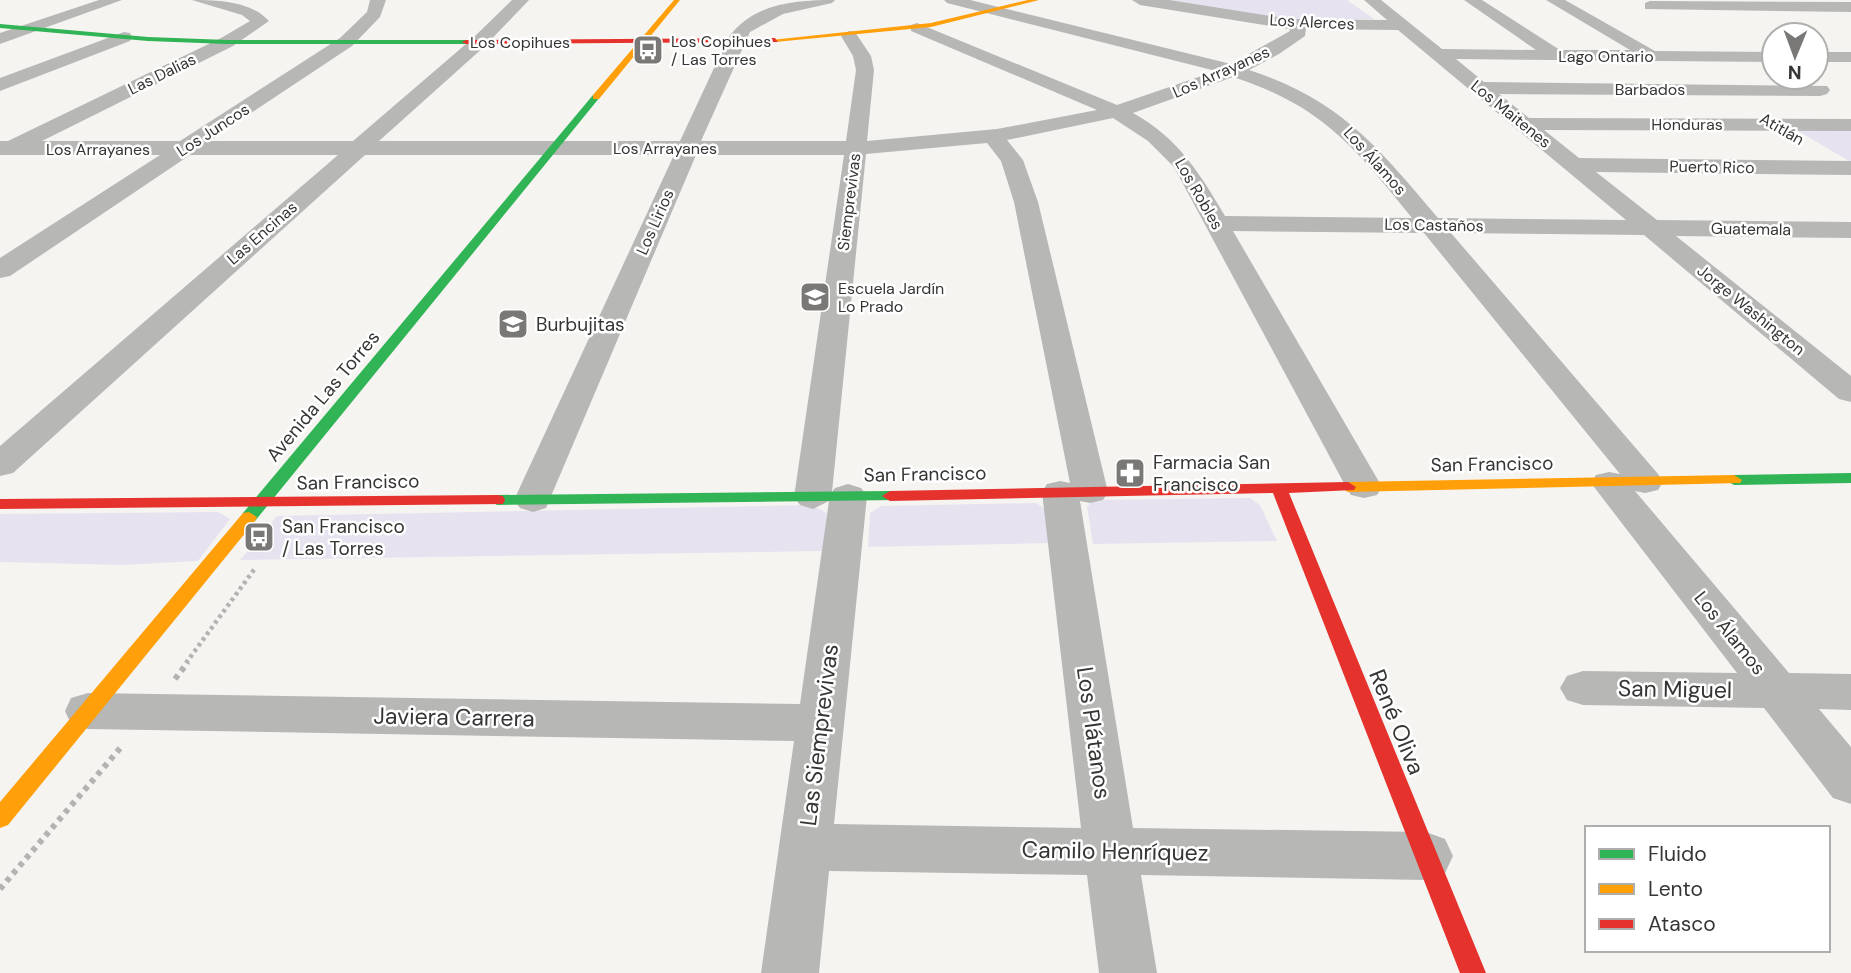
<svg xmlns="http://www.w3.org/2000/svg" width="1851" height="973" font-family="'DM Sans',sans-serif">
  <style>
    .green { fill: #e7e2f0 }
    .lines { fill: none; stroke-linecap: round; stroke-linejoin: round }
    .path-far1 { stroke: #b5b3b2; stroke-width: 4.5; stroke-dasharray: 3.5 3.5; stroke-linecap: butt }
    .path { stroke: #b5b3b2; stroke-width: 6; stroke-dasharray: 5 5; stroke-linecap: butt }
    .street { fill: #b7b7b6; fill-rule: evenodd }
    .fast { fill: #30b455; fill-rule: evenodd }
    .slow { fill: #ff9f0a; fill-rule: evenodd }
    .jam { fill: #e5322d; fill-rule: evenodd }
    .labels { text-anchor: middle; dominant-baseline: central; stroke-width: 5; stroke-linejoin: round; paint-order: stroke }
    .far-street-label { font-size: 16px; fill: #353533; stroke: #fff }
    .far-poi-label { font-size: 16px; fill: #353533; stroke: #fff; text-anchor: start }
    .poi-label { font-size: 19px; fill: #353533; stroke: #fff; text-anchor: start }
    .street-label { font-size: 19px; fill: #353533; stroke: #fff }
    .near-street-label { font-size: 23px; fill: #353533; stroke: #fff }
  </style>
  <rect width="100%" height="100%" fill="#f6f4f1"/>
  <path class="green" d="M 1162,0 L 1347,0 L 1374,19 L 1292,21 Z
    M 1791,127 L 1851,128 L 1851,162 Z
    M 1250,498 L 1260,505 L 1277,541 L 1093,544 L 1087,507 L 1093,500 Z
    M 1036,503 L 1047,510 L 1052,543 L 868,547 L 870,513 L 881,506 Z
    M 811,505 L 827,513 L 823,551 L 240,560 L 277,516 Z
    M 218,512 L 230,519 L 198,561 L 124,565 L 0,562 L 0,514 Z"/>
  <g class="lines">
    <path class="path-far1" d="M 186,663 L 256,567"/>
    <path class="path" d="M 175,679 L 188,662
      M 0,889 L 122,746"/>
    <path class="street" d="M 99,0 L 122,0 L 0,44 L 0,33 Z
      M 192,0 C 218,0 251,1 269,21 L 233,46 L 42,141 L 180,141 L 340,38 L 367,12 L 370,0 L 386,0 L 380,17 L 352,46 L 209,141 L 353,141 L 473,38 L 512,0 L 529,0 L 485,46 L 379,141 L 680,141 L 728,38 C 753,3 795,0 835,0 L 832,3 L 783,14 L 750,32 L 701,141 L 846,141 L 856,70 L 853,56 L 841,36 L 849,31 L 855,32 L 871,56 L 874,70 L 867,141 L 997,129 L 1097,110 L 911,31 L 911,25 L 917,23 L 1117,105 L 1216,71 L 947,3 L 944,0 L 970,0 L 1231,64 L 1290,31 L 1289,29 L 1140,5 L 1132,0 L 1169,0 L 1290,19 L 1387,20 L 1364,0 L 1381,0 L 1442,49 L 1536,50 L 1464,0 L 1482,0 L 1560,50 L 1630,50 L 1546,0 L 1565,0 L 1655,51 L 1774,52 L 1774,62 L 1456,59 L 1484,82 L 1827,86 L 1830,90 L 1827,94 L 1820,96 L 1499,94 L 1529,118 L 1851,119 L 1851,131 L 1544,130 L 1579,158 L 1851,161 L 1851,175 L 1596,172 L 1657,220 L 1851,222 L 1851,238 L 1676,236 L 1851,376 L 1851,402 L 1839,399 L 1644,235 L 1451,233 L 1658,474 L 1663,482 L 1658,490 L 1645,493 L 1635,491 L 1789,673 L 1851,674 L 1851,710 L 1819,709 L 1851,747 L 1851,804 L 1833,798 L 1764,708 L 1583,705 L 1567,700 L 1560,688 L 1567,676 L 1583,671 L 1737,673 L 1591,483 L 1596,475 L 1609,472 L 1620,474 L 1424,233 L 1233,231 L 1382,487 L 1377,495 L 1364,498 L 1351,495 L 1346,487 L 1174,167 L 1148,141 L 1113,118 L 1007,140 L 1023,160 L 1038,202 L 1108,492 L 1103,500 L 1090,503 L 1080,501 L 1133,828 L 1426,832 L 1445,839 L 1453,856 L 1445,873 L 1426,880 L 1141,875 L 1157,973 L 1099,973 L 1087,875 L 829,871 L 819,973 L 761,973 L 794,741 L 88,729 L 71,724 L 65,711 L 71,698 L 88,693 L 800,704 L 829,501 L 813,509 L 800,505 L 794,497 L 844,155 L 696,155 L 546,508 L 533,512 L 520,508 L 514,500 L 674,155 L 365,155 L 13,473 L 0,476 L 0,446 L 338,155 L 190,155 L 10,276 L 0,278 L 0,258 L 160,155 L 0,155 L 0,141 L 8,141 L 221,38 L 250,21 L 242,15 ZM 1306,29 L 1398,30 L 1626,220 L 1438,218 C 1379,148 1340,99 1249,70 L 1279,54 L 1305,36 ZM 1233,77 C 1323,106 1355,148 1412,218 L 1225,216 C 1199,172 1178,138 1133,113 ZM 987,143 L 1001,161 L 1014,202 L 1070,483 L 1060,481 L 1047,484 L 1042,492 L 1081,828 L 834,824 L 867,496 L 861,488 L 848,484 L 835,488 L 832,492 L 866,154 Z
      M 1650,1 L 1851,2 L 1851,12 L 1645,9 L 1645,3 Z
      M 124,32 L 130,33 L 132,37 L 130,41 L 0,91 L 0,78 Z
      M 1816,52 L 1851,52 L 1851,62 L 1816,62 Z"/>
    <path class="fast" d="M 0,24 L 148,37 L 227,40 L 466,40 L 470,42 L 466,44 L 227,44 L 148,41 L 0,28 Z
      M 593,95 L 600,97 L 255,521 L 243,521 L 241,517 L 243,513 Z
      M 1851,473 L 1851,483 L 1734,485 L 1726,480 L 1734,475 Z
      M 890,491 L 898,496 L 896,500 L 497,505 L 489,500 L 497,495 Z"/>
    <path class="slow" d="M 674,0 L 680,0 L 599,99 L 593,99 L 593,95 Z
      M 1028,0 L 1039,0 L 931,27 L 775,42 L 771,40 L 931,23 Z
      M 1734,475 L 1742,480 L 1740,483 L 1348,492 L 1340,487 L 1348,482 Z
      M 249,512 L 257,517 L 255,521 L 8,825 L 0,828 L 0,802 L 243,513 Z"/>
    <path class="jam" d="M 775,38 L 778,42 L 466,44 L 462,42 L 466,40 Z
      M 1348,482 L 1356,487 L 1354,490 L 1289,493 L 1486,973 L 1460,973 L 1273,493 L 890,501 L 882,496 L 890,491 Z
      M 497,495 L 503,496 L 505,500 L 503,504 L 0,509 L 0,499 Z"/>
  </g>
  <defs>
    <g id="bus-square" transform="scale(1.575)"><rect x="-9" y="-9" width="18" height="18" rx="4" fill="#797876" stroke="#fff"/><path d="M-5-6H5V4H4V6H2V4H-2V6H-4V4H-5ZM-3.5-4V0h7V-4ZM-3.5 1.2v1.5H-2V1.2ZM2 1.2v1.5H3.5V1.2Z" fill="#fff"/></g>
    <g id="school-square" transform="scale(1.575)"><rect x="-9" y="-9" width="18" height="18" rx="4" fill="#797876" stroke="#fff"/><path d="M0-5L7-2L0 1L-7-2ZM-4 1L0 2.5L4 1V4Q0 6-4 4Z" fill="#fff"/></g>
    <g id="pharmacy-square" transform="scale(1.575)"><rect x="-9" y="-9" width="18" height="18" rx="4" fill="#797876" stroke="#fff"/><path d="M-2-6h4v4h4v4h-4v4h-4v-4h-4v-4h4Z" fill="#fff"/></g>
  </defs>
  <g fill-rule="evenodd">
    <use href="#bus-square" x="648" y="50"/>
    <use href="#school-square" x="815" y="297"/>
    <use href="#school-square" x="513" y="324"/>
    <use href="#pharmacy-square" x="1130" y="473"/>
    <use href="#bus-square" x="259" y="537"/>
  </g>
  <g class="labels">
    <g class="far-street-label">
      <text transform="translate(1312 22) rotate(3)">Los Alerces</text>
      <text x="520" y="42">Los Copihues</text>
      <text x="1606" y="56">Lago Ontario</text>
      <text transform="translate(1221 72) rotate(-24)">Los Arrayanes</text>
      <text transform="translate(162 74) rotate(-26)">Las Dalias</text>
      <text x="1650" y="89">Barbados</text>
      <text transform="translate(1511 114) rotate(39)">Los Maitenes</text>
      <text x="1687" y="124">Honduras</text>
      <text transform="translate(1782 129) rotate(30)">Atitlán</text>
      <text transform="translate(213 130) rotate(-33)">Los Juncos</text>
      <text x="665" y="148">Los Arrayanes</text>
      <text x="98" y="149">Los Arrayanes</text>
      <text transform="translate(1375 161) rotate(48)">Los Álamos</text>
      <text transform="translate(1712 167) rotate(1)">Puerto Rico</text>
      <text transform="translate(1199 194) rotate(60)">Los Robles</text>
      <text transform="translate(849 202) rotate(-83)">Siemprevivas</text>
      <text transform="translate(655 222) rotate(-66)">Los Lirios</text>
      <text transform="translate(1434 225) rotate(1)">Los Castaños</text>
      <text transform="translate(1751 229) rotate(1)">Guatemala</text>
      <text transform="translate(262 233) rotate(-41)">Las Encinas</text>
      <text transform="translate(1751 310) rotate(39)">Jorge Washington</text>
    </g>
    <g class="far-poi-label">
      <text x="671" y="41">Los Copihues<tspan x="671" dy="18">/ Las Torres</tspan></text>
      <text x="838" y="288">Escuela Jardín<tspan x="838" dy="18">Lo Prado</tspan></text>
    </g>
    <g class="poi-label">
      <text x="536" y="324">Burbujitas</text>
      <text x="1153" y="462">Farmacia San<tspan x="1153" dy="22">Francisco</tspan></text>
      <text x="282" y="526">San Francisco<tspan x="282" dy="22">/ Las Torres</tspan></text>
    </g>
    <g class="street-label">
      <text transform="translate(323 396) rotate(-50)">Avenida Las Torres</text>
      <text transform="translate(1492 464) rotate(-1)">San Francisco</text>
      <text transform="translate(925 474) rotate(-1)">San Francisco</text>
      <text transform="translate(358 482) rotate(-1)">San Francisco</text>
      <text transform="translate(1730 633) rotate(51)">Los Álamos</text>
    </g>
    <g class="near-street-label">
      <text transform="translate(1675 689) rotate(1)">San Miguel</text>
      <text transform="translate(454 717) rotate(1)">Javiera Carrera</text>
      <text transform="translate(1397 722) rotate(68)">René Oliva</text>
      <text transform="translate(1094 733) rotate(82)">Los Plátanos</text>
      <text transform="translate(819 735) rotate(-83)">Las Siemprevivas</text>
      <text transform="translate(1115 851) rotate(1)">Camilo Henríquez</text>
    </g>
  </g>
  <rect x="1585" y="826" width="245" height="126" fill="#ffffff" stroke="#aeaead" stroke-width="2"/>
  <rect x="1599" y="849" width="35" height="10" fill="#30b455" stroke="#aeaead" stroke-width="2"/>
  <text x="1648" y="861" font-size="21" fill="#353533">Fluido</text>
  <rect x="1599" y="884" width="35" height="10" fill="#ff9f0a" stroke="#aeaead" stroke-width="2"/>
  <text x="1648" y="896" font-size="21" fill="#353533">Lento</text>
  <rect x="1599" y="919" width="35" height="10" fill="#e5322d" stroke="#aeaead" stroke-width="2"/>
  <text x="1648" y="931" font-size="21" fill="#353533">Atasco</text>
  <g transform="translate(1795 56) rotate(181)"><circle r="33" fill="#ffffff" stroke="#aeaead" stroke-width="2"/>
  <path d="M0-5L12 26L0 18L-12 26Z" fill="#797876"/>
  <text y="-10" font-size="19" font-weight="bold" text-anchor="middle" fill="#353533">N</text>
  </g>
</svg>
